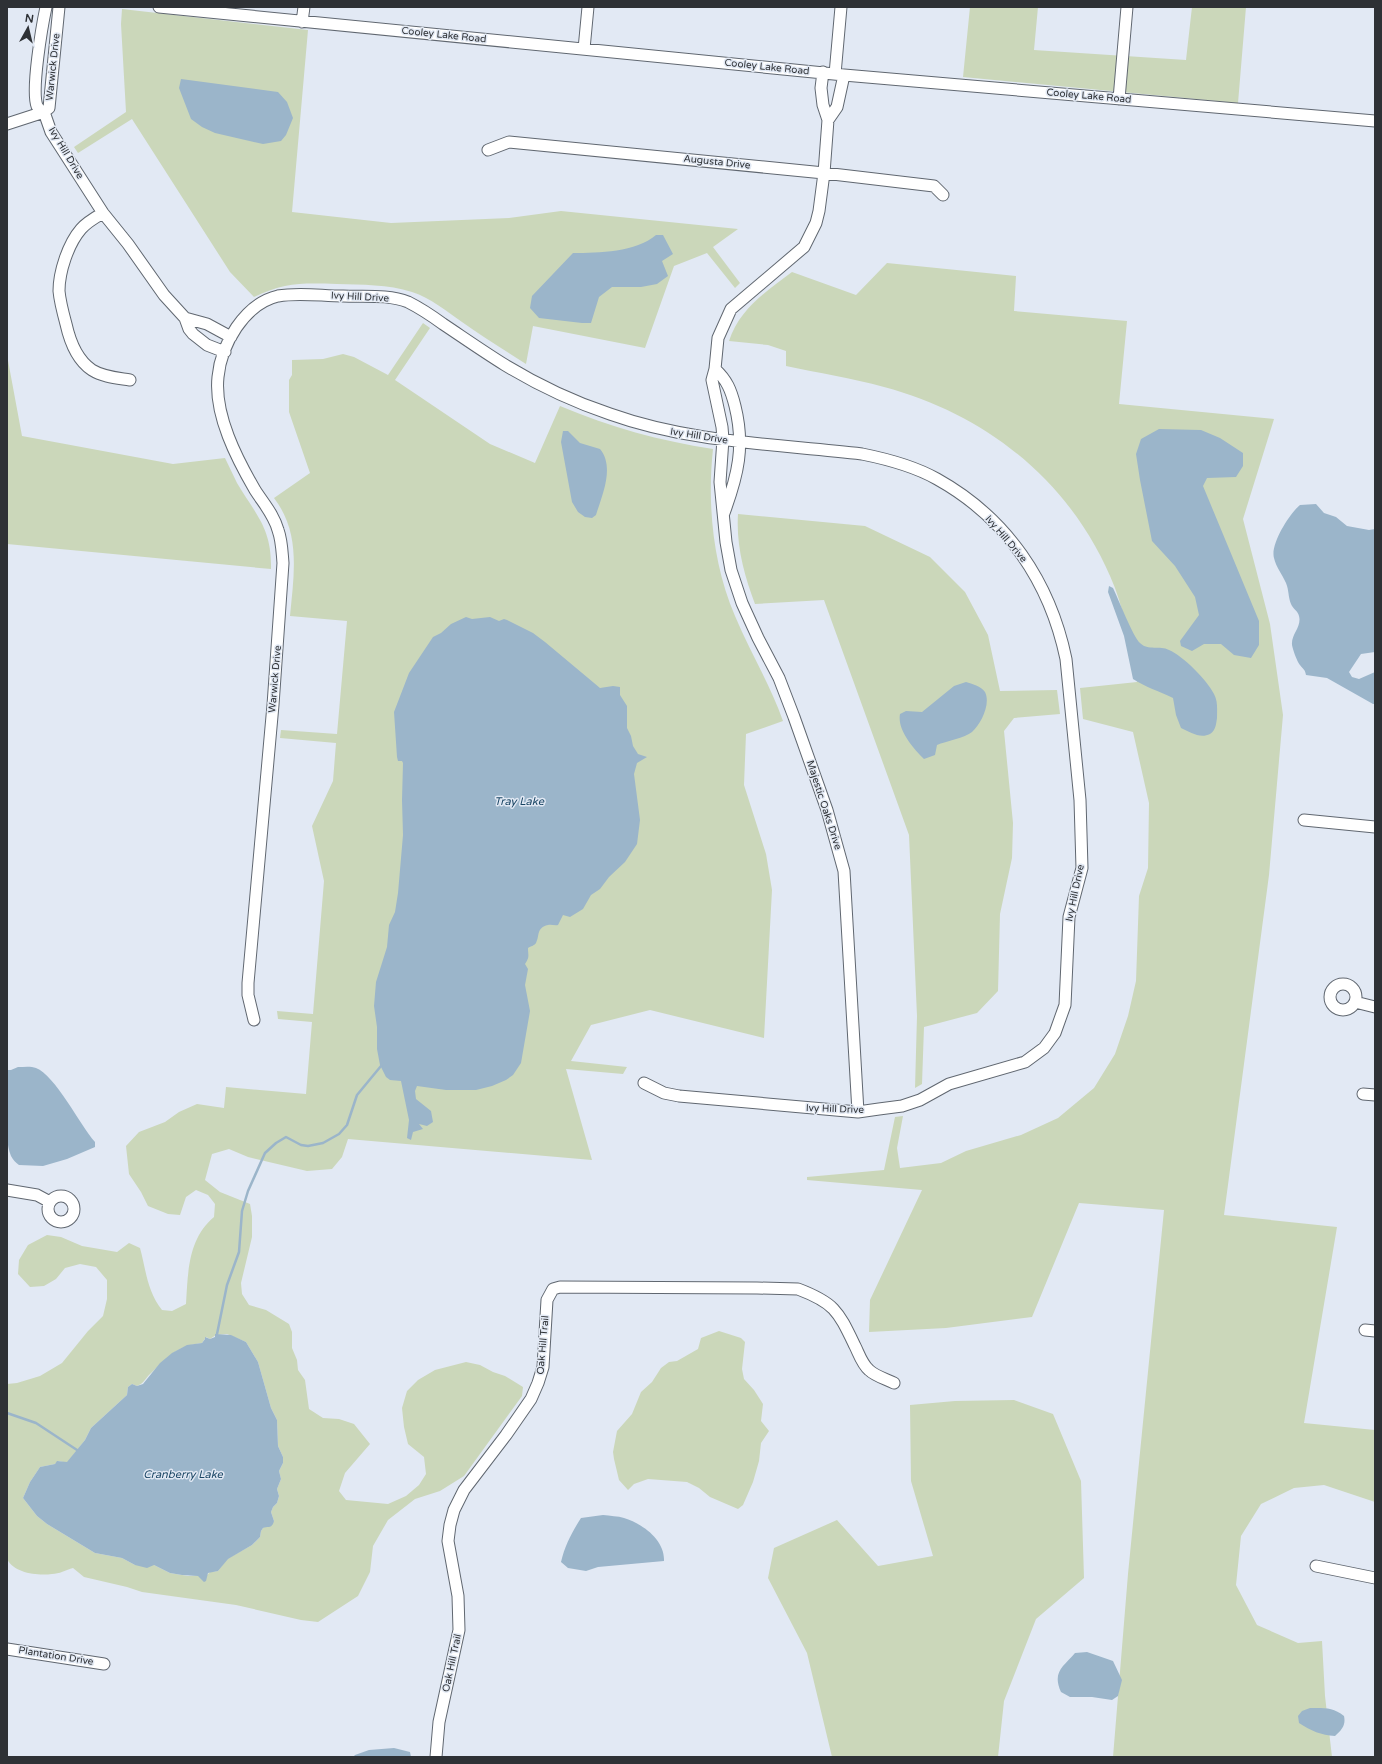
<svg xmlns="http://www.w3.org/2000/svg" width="1382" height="1764" font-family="'Varela Round',sans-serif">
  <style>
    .green { fill: #cbd7ba; fill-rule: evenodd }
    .water { fill: #9bb5ca }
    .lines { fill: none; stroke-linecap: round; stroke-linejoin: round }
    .stream { stroke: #9bb5ca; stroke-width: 2.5 }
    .minor-casing { stroke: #606770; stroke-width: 13 }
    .minor { stroke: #fff; stroke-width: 11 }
    .labels { text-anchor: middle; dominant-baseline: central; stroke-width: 3; stroke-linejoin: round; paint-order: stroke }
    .street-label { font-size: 10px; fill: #2e3135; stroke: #e2e9f4 }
    .water-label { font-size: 11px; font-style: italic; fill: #194564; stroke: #e2e9f4 }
  </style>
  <rect width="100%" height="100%" fill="#e2e9f4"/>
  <path class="green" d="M 970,7 L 1038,7 L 1034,50 L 1186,60 L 1192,7 L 1246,7 L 1238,103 L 963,77 Z
    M 122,9 L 308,30 L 292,212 L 391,223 L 509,218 L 561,211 L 738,229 L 713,247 L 740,283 L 735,288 L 707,253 L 674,266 L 645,348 L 533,326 L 526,364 C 504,350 483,337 462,322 C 446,311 431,298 412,292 C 388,284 362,285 337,284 C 303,283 285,282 254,297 L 230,272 L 132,119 L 78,153 L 74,147 L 126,112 L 121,24 Z
    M 887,263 L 1016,276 L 1014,311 L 1127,321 L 1119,404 L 1274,419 L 1243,519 L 1270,624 L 1283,715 L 1269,875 L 1224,1215 L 1337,1227 L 1304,1423 L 1375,1430 L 1375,1502 L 1324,1485 L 1294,1488 L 1261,1504 L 1241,1536 L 1236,1585 L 1257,1625 L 1298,1643 L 1322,1641 L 1325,1696 L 1332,1757 L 1113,1757 L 1128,1574 L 1164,1210 L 1079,1203 L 1032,1317 L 946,1328 L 869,1332 L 870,1300 L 922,1190 L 807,1180 L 807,1177 L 884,1170 L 895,1117 L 903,1116 L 897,1148 L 900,1168 L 941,1163 L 966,1151 L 1021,1135 L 1058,1118 L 1094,1088 L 1115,1054 L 1128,1016 L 1136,981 L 1139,896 L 1148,868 L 1149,803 L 1133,732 L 1083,719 L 1080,688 L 1137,682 C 1131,650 1126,618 1115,588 C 1075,485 989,415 884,387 C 852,378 818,373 786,366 L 786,351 L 768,345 L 729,341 C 740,308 766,292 792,272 L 856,295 Z
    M 423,323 L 430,328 L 395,380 L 490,444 L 535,463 L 560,406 C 610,427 660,441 713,449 C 707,504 713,565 735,616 C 750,652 770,684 783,721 L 746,734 L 744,785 L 766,854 L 772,890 L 764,1038 L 650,1010 L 591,1025 L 571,1061 L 627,1067 L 623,1074 L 566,1069 L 592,1160 L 348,1139 L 342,1157 L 332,1169 L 307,1171 L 248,1157 L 229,1149 L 212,1154 L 205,1180 L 220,1192 L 250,1204 L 252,1216 L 252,1237 L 241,1283 L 242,1294 L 249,1305 L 266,1310 L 289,1324 L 292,1332 L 292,1348 L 297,1360 L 298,1370 L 305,1380 L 309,1409 L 323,1418 L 339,1419 L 354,1424 L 370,1444 L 345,1473 L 339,1491 L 346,1500 L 388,1504 L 406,1496 L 419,1485 L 426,1474 L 424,1457 L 408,1444 L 404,1427 L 402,1408 L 407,1391 L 418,1380 L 435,1370 L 466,1362 L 480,1365 L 493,1372 L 505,1376 L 523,1387 L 522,1396 L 464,1476 L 440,1491 L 415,1499 L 388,1520 L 373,1546 L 370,1572 L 358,1596 L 318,1622 L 301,1620 L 236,1605 L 142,1592 L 127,1587 L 84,1577 L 73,1568 C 66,1570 59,1574 52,1574 C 37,1576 14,1573 7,1559 L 7,1384 L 17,1383 L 40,1376 L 62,1363 L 88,1331 L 103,1316 L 107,1299 L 107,1280 L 96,1267 L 80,1264 L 65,1268 L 56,1279 L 44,1286 L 30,1287 L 18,1274 L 19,1260 L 28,1245 L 47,1235 L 61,1237 L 82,1246 L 117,1252 L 129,1243 L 140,1248 C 146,1270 147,1291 162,1310 L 172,1311 L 186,1304 C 188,1271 188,1239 214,1217 L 215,1204 L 208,1195 L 196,1190 L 186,1197 L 180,1215 L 168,1214 L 148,1206 L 141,1192 L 129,1174 L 126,1146 L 139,1132 L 165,1122 L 179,1112 L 197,1104 L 224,1108 L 226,1087 L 306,1094 L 312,1022 L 278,1019 L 277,1011 L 313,1014 L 324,881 L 312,826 L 333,781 L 336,743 L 280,738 L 281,730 L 337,734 L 347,621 L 290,616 C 294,574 301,533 274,498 L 310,473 L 289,412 L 289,380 L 292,375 L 292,360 L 323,359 L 343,354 L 354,357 L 388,375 ZM 227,1334 L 246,1342 L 258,1362 L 271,1408 L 277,1420 L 278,1446 L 283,1457 L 283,1463 L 279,1471 L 281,1479 L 277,1489 L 279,1496 L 277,1503 L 273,1507 L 271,1512 L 274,1521 L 263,1528 L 261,1531 L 260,1537 L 252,1545 L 227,1559 L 218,1571 L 210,1572 L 207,1575 L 188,1576 L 170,1573 L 154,1565 L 135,1565 L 122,1558 L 95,1553 L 47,1524 L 37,1516 L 23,1498 L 30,1482 L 40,1467 L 55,1464 L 59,1461 L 67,1463 L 85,1440 L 91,1428 L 127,1395 L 128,1387 L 132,1384 L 137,1386 C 143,1384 145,1379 150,1374 C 168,1357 176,1346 202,1343 L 206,1337 L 210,1339 L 216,1335 Z
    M 7,355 L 22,436 L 173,464 L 225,458 C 229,466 233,475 237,483 C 256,515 272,528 271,569 L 7,544 Z
    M 738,514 L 865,526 L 930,557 L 965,592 L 988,635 L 1000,691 L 1057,690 L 1060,714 L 1014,718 L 1004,731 L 1013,823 L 1012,858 L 1000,914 L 998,991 L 977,1013 L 924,1027 L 922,1084 L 915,1088 L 917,1016 L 909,835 L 824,600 L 755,604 C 744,575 736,545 738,514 Z
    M 719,1331 L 741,1338 L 745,1342 L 742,1369 L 744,1379 L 754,1390 L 763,1404 L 761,1421 L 769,1431 L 761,1443 L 759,1461 L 753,1482 L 743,1505 L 738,1509 L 710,1497 L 699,1488 L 687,1482 L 648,1479 L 634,1484 L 628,1490 L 619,1480 L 614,1459 L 613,1452 L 617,1431 L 632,1414 L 641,1392 L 652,1382 L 661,1368 L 669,1362 L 677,1361 L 698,1349 L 701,1338 Z
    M 1014,1400 L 1053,1414 L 1081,1481 L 1084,1578 L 1036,1619 L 1004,1701 L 998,1757 L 832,1757 L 807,1653 L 768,1578 L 774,1548 L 837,1520 L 878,1566 L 933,1556 L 911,1481 L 910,1405 L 955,1401 Z"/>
  <path class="water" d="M 181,79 L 278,92 L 287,102 L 293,118 L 286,135 L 281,141 L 263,144 L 215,133 L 202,127 L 191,119 L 179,88 Z
    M 656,235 L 663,235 L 673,254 L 662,261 L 668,276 L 657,284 L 641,287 L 612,287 L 599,297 L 591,323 L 582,323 L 539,318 L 530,308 L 532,296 L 573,253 C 599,253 636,252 656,235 Z
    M 1159,429 L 1201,430 L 1220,438 L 1243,453 L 1243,466 L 1236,477 L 1207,478 L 1203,486 L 1259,621 L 1259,645 L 1251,658 L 1234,655 L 1221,644 L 1204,644 L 1192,651 L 1181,646 L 1180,641 L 1199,615 L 1195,597 L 1175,566 L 1152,541 L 1140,480 L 1136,454 L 1141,439 Z
    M 563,431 L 568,431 L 580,443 L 600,449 C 615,467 602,495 596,515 L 592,518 L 585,517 L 578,512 L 572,502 L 561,442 Z
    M 1316,504 L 1324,513 L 1336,517 L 1347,526 L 1369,530 L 1375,529 L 1375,652 L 1361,654 L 1349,672 L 1352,677 L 1359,679 L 1375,672 L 1375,704 L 1373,704 L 1327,678 L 1306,675 C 1305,668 1301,668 1298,662 C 1296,658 1293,650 1292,645 C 1291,634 1302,627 1299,616 C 1298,611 1293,609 1291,604 C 1288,597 1289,590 1286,583 C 1282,574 1276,567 1274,558 C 1270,544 1290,513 1300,505 Z
    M 1109,586 L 1113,588 C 1118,598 1133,637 1140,643 C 1148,651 1160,645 1169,650 C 1183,656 1207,680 1214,694 C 1218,701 1217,710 1217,718 C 1216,724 1216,730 1210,734 C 1200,739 1190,732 1181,728 L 1176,715 L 1173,698 C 1159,691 1145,687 1133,679 L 1124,636 L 1108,592 Z
    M 466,617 L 472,619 L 490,617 L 499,621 L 504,619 L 507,620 L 533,633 L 545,642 L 600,688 L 613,686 L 620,687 L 620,695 L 627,706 L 627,728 L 631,736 L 633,746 L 638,754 L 647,757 L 637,763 L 634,774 L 640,820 L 637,844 L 625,862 L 609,877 L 600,889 L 591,895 L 583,909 L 570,917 L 563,915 L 558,925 C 555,926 551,924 548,925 C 536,928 540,935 536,943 C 534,946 531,946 528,948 C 528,955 530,957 525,964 L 528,969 L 525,985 L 530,1011 L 521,1063 L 513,1075 L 506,1080 L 492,1086 L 476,1090 L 446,1090 L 417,1086 L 415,1091 L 416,1099 L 431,1111 L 433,1122 L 427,1126 L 419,1124 L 423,1129 L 413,1132 L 411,1140 L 407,1138 L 409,1120 L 401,1081 L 390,1080 L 386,1077 L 380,1065 L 377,1049 L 377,1027 L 374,1006 L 376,982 L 387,947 L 389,925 L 395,912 L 398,893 L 403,835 L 402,800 L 403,763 L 402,761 L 398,761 L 397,757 L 394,712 L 409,673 L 433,637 L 441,633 L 451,624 Z
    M 966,682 C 972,684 981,686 985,692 C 991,704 981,724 972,732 C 965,738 946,741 937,745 L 935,755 L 924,759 C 913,748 897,730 900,714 L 906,711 L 922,712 L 954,686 Z
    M 18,1067 C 24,1067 31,1066 36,1068 C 55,1075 80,1125 95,1142 L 95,1147 L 67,1159 L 43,1166 L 19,1165 C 16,1163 13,1160 11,1156 C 3,1136 7,1093 7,1070 L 11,1070 Z
    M 215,1334 L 231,1335 L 246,1342 L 258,1362 L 271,1408 L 277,1420 L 278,1446 L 283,1457 L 283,1463 L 279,1471 L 281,1479 L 277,1489 L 279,1496 L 277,1503 L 273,1507 L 271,1512 L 274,1521 C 272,1529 268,1526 263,1528 L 261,1531 L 260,1537 L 252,1545 L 228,1559 L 218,1571 L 208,1573 L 206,1581 L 204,1582 L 198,1576 L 182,1575 L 170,1573 L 154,1565 L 147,1568 L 135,1565 L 122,1558 L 95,1553 L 47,1524 L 37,1516 L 23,1498 L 30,1482 L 40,1467 L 55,1464 L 57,1461 L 67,1462 L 85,1440 L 91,1428 L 127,1395 L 128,1387 L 132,1384 L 137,1386 L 143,1384 L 160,1363 L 172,1353 L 187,1345 L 202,1343 L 205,1339 L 205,1337 L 210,1339 L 215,1337 Z
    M 603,1515 C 610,1516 618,1516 624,1518 C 643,1524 665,1540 664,1561 L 598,1567 L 586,1571 L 568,1568 L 561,1562 C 565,1545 572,1532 581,1518 Z
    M 1087,1652 L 1113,1661 L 1122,1680 L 1118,1696 L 1112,1700 L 1092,1697 L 1070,1697 L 1061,1692 C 1052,1672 1063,1667 1075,1653 Z
    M 1310,1708 C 1324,1708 1333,1707 1344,1716 C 1346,1725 1342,1730 1335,1736 C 1321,1735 1311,1731 1299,1723 L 1298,1716 L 1302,1711 Z
    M 394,1748 L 410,1752 L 411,1757 L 353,1757 L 355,1755 L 369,1750 Z"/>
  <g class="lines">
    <path class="stream" d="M 217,1334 L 227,1285 L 239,1252 L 242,1211 L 248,1191 L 265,1153 L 276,1143 L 286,1137 L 301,1145 L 308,1146 L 323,1143 L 339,1134 L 347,1125 L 357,1095 L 381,1066
      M 7,1413 L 36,1423 L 77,1450"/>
    <g class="minor-casing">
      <path id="minor" d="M 159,7 L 844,75 L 1375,121
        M 302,22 L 304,7
        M 584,49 L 588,7
        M 823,72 L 821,88 L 823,105 L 828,120 L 824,173 L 819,211 L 816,223 L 804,247 L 731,309 L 718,338 L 715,369 L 712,380 L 722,427 L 723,439 L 720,482 L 726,542 L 731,570 L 742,603 L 758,638 L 779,678 L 794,717 L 827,810 L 844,871 L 858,1112
        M 835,74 L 841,7
        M 1119,99 L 1127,7
        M 44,112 L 51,132 L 103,213 L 128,244 L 164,295 L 185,318 L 189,329 L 193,334 L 207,345 L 225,352
        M 44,112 C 41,111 39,110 37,106 C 31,90 42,26 46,7
        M 828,120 L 837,107 L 844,75
        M 7,124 L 44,112 L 49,108 L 59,7
        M 488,150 L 509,142 L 824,173 L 934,186 L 943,195
        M 103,213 C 96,217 87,222 81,229 C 68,244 59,272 59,291 C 60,302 63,313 66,324 C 70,342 77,360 92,370 C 103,377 118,378 130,380
        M 185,318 L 207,324 L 231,337
        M 715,369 C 727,380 731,390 735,406 C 745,446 738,475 724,513
        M 1304,820 L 1375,827
        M1330 997a13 13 0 1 1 26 0a13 13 0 1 1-26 0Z
        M 1355,1002 L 1375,1007
        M 254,1020 L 248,995 L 248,983 L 273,705 L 283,563 C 282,552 282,541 278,530 C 274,515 264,504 255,490 C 237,459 214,415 218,377 C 221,345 244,304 278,296 C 299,292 322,296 343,296 C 364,297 388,294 408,302 C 420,308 432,316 443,324 C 464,338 484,352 505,365 C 538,385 574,402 610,414 C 691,443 777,444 862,454 C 887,459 914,466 937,479 C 1007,518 1050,582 1066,659 L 1080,800 L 1082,868 L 1069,917 L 1065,1005 L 1055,1033 L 1044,1048 L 1025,1062 L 949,1084 L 920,1100 L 902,1106 L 879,1109 L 858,1112 L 679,1096 L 664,1093 L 644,1083
        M 1363,1094 L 1375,1095
        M 7,1190 L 37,1195 L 50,1202
        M48 1209a13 13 0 1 1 26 0a13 13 0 1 1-26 0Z
        M 1365,1330 L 1375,1331
        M 1316,1566 L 1375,1578
        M 7,1649 L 104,1664
        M 436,1757 L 439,1722 L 459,1630 L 458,1596 L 448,1541 L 450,1525 L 454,1510 L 464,1490 L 506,1435 L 531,1399 L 538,1383 L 543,1367 L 547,1300 L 553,1289 L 560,1287 L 757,1288 L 798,1289 C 835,1303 838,1311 855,1346 C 859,1354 862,1364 869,1370 C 875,1376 886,1379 894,1383"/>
    </g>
    <use href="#minor" class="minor"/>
  </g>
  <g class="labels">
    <g class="street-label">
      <text transform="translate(444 35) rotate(6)">Cooley Lake Road</text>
      <text transform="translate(53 67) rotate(-84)">Warwick Drive</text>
      <text transform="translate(767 67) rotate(6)">Cooley Lake Road</text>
      <text transform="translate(1089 96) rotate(5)">Cooley Lake Road</text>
      <text transform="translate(66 153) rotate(59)">Ivy Hill Drive</text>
      <text transform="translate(717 162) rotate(6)">Augusta Drive</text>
      <text transform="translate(360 297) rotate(3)">Ivy Hill Drive</text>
      <text transform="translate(699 436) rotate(9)">Ivy Hill Drive</text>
      <text transform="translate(1006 539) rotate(49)">Ivy Hill Drive</text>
      <text transform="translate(275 679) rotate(-85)">Warwick Drive</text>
      <text transform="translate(824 805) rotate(72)">Majestic Oaks Drive</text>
      <text transform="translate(1075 893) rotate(-78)">Ivy Hill Drive</text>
      <text transform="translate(835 1109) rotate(2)">Ivy Hill Drive</text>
      <text transform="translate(543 1345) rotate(-85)">Oak Hill Trail</text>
      <text transform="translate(56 1656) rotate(9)">Plantation Drive</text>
      <text transform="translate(452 1663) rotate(-78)">Oak Hill Trail</text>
    </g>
    <g class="water-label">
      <text x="519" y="801">Tray Lake</text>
      <text x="183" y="1474">Cranberry Lake</text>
    </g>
  </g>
  <rect width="1382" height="1764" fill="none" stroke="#2e3135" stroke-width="16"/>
  <g transform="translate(28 28) rotate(8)" stroke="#e2e9f4" stroke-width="3" paint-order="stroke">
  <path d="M0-3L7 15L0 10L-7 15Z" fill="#2e3135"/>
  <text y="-6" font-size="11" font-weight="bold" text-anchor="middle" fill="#2e3135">N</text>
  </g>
</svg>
